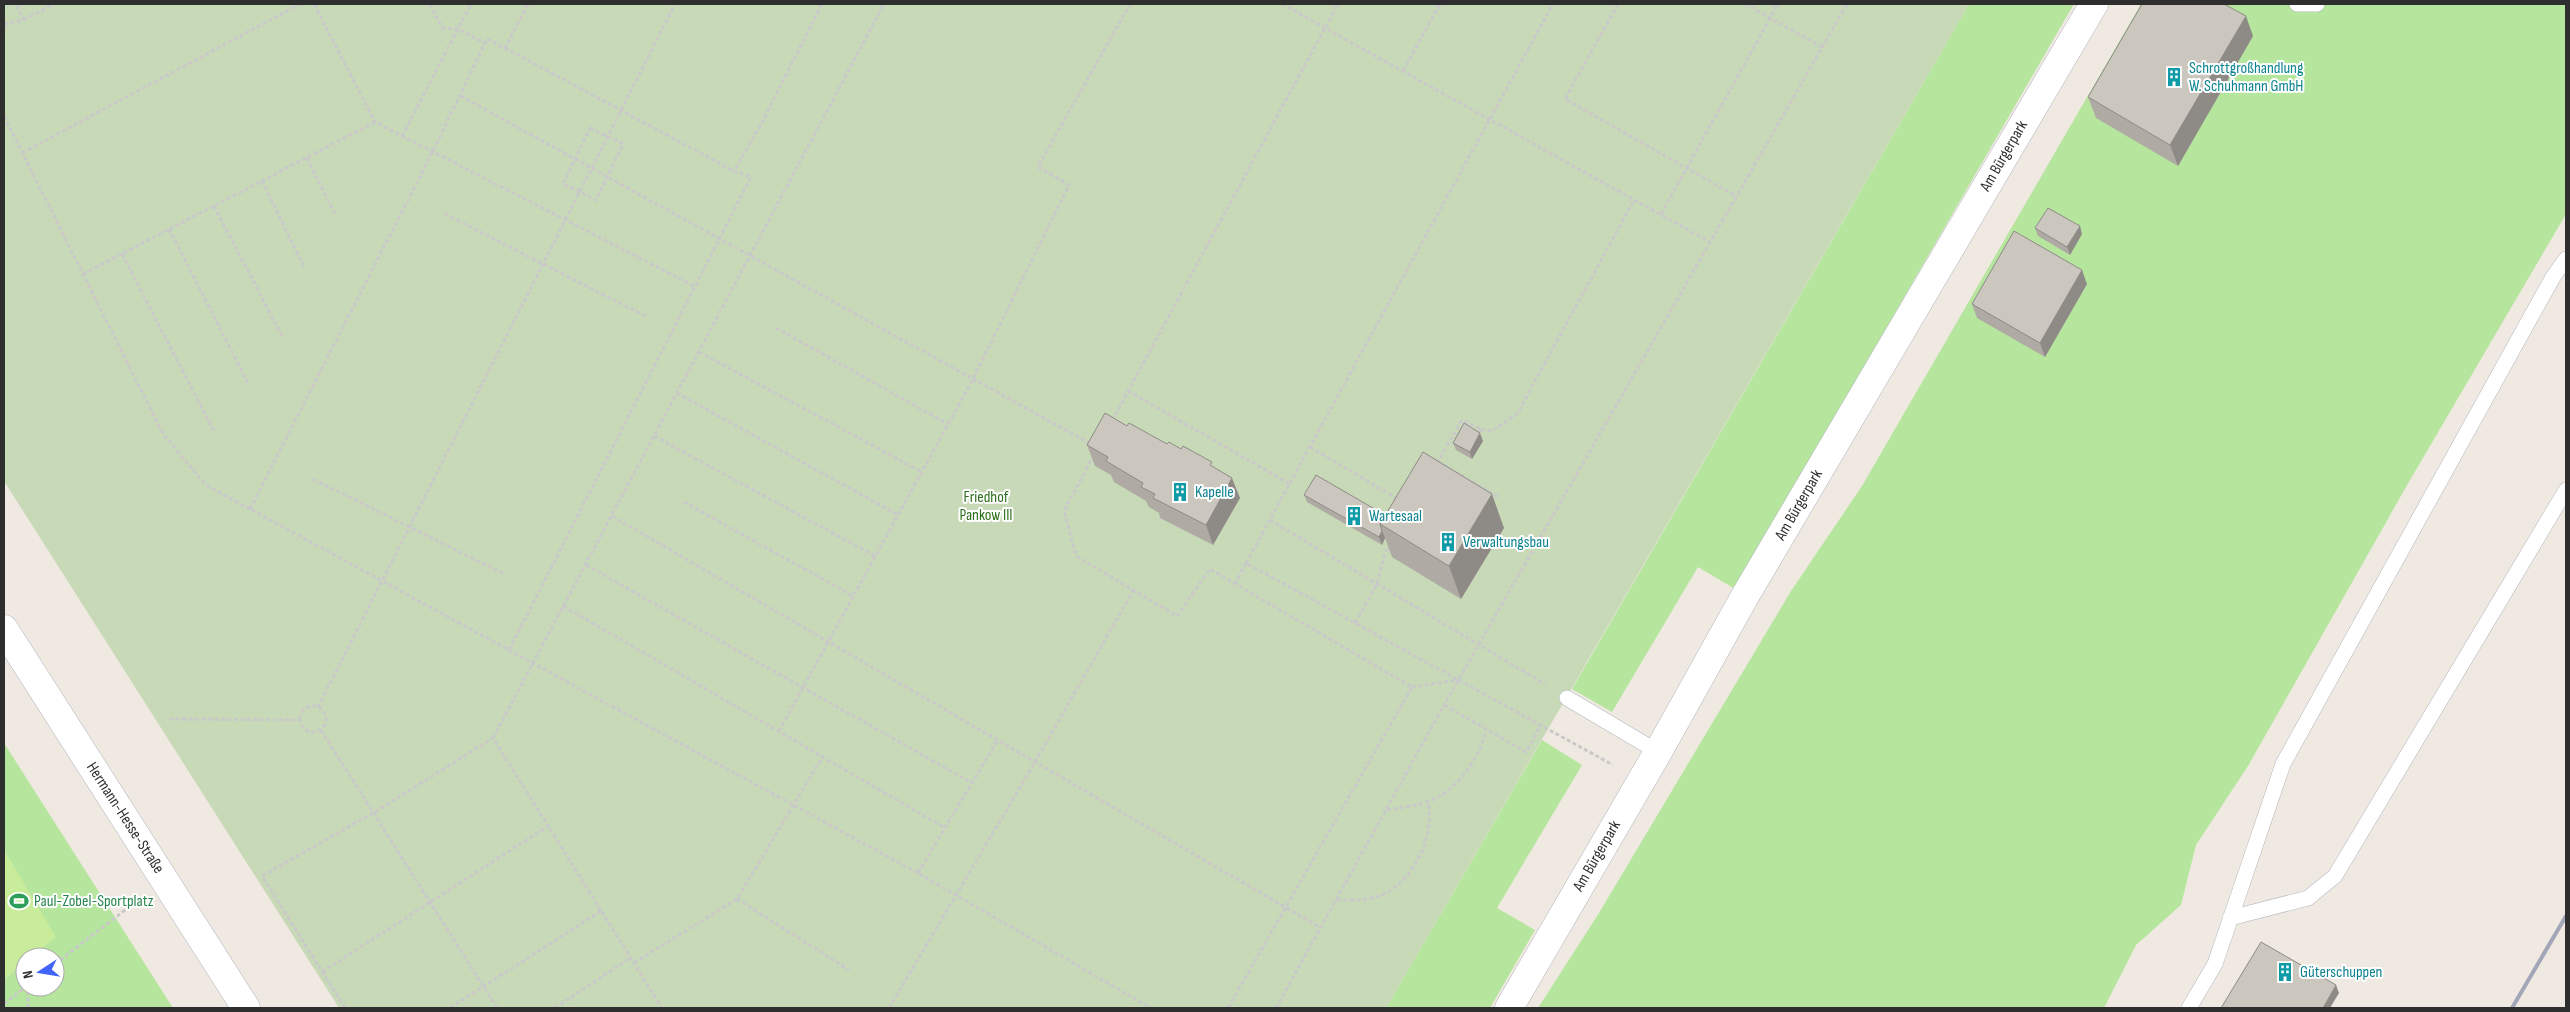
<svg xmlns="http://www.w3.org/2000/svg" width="2570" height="1012" font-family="'Sofia Sans Condensed',sans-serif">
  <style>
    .green { fill: #b6e59e }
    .cemetery { fill: #c8d9b8 }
    .pitch { fill: #c9ec9a }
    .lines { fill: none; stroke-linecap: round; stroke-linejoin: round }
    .service-casing { stroke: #b4b7c1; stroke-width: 16 }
    .minor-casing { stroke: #b4b7c1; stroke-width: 29 }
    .secondary-casing { stroke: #b4b7c1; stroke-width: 29 }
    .path { stroke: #c9c9c9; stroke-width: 3; stroke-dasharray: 4 2.5; stroke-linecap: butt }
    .service { stroke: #fff; stroke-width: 15 }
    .minor { stroke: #fff; stroke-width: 28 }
    .secondary { stroke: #fff; stroke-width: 28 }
    .rail { stroke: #a3a6b8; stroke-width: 4 }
    .wall { fill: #afaba4 }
    .shaded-wall { fill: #8e8b86 }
    .building { fill: #cbc7bf; stroke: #8e8b86 }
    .labels { text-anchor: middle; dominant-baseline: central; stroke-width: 4; stroke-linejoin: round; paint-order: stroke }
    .culture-label { font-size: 16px; fill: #0d838f; stroke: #fff; text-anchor: start }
    .street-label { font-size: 16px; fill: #2e2e2e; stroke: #fff }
    .park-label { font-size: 16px; fill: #2c6e1b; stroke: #fff }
    .leisure-label { font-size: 16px; fill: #27864d; stroke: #fff; text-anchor: start }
  </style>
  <rect width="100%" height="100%" fill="#efe9e1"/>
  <path class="green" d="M 1969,4 L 2074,4 L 1735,589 L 1698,567 L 1612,712 L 1572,689 Z
    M 2141,4 L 2566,4 L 2566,214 L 2410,480 L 2248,766 L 2196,845 L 2181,905 L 2136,945 L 2104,1008 L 1538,1008 L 1599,913 L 1791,591 L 1862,486 Z
    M 1542,740 L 1582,765 L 1497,908 L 1535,930 L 1490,1008 L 1386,1008 Z
    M 4,743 L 173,1008 L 4,1008 L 4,979 L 25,962 L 25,987 L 55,987 L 55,957 L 31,957 L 55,937 L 4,850 Z"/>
  <path class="cemetery" d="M 4,4 L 1969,4 L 1386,1008 L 339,1008 L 4,481 Z"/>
  <path class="pitch" d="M 4,850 L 56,937 L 31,957 L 25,957 L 25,962 L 4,979 Z"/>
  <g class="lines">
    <g class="service-casing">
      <path id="service" d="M 2297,4 L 2317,4
        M 1567,698 L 1658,752
        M 2230,918 L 2308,898 L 2335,876 L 2566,490
        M 2189,1008 L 2215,964 L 2283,764 L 2553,277 L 2566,259"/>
    </g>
    <g class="minor-casing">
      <path id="minor" d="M 1509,1008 L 1658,752 L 1745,596 L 2094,4"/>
    </g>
    <g class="secondary-casing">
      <path id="secondary" d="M 4,629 L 246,1008"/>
    </g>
    <path class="path" d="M 314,4 L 375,122 L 696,287
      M 430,4 L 442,28 L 458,29 L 485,43
      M 1282,4 L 1710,242
      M 1618,4 L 1565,99 L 1736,196
      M 1745,4 L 1822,47
      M 24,20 L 54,4
      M 4,24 L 24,20 L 16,4
      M 505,48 L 734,171
      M 1403,71 L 1440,4
      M 461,96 L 1091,444
      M 4,116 L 163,434 L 206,485 L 918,873 L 1151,1008
      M 590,128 L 623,144 L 596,200 L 563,184 Z
      M 402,136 L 471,4
      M 22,153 L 300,4
      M 307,158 L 335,214
      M 262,181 L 305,269
      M 214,206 L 282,336
      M 445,214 L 645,316
      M 1661,214 L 1778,4
      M 169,229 L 248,383
      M 122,254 L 215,433
      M 83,274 L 375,122
      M 776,328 L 948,424
      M 699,352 L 922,472
      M 1128,391 L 1290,484
      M 677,393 L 898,515
      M 1112,421 L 1338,4
      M 1481,429 L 1492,431 L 1517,414 L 1634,200
      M 654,436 L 875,556
      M 1310,447 L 1398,499
      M 1094,455 L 1064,511 L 1076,556 L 1177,616 L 1210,569 L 1412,687 L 1228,1008
      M 1438,462 L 1500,498
      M 1437,463 L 1462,420 L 1481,429 L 1477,435
      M 313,479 L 506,575
      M 684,502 L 853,596
      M 250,509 L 432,153 L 487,39 L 505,48 L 528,4
      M 612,516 L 1321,928
      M 1270,520 L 1545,684
      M 1246,563 L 1553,4
      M 586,565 L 972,783
      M 1235,584 L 1246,563 L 1613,765
      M 563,606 L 945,828
      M 1355,623 L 1377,584 L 1385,554 L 1390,545
      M 509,650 L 751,177 L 734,171 L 760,126 L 822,4
      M 1412,687 L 1458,680
      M 1444,705 L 1526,752 L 1541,725
      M300 719a13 13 0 1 1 26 0a13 13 0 1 1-26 0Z
      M 318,707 L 675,4
      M 169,719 L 299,720
      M 321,730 L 497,1008
      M 779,731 L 973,379 L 1069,185 L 1038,167 L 1130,4
      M 493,738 L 884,4
      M 1387,810 C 1404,807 1425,805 1440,796 C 1463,781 1480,756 1486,730
      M 918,873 L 997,741
      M 737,899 L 849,970
      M 1337,900 C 1352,900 1370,901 1384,894 C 1416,878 1435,835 1428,801
      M 634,963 L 737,899 L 823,756
      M 55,964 L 129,907
      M 322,972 L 548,826
      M 4,1004 L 25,987
      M 28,1008 L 28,987
      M 345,1008 L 262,876 L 373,813 L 493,738 L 662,1008
      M 450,1008 L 601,911
      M 555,1008 L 630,958
      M 889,1008 L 1035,762 L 1133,591
      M 1276,1008 L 1444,705 L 1847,4"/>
    <use href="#service" class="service"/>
    <use href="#minor" class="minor"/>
    <use href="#secondary" class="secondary"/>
    <path class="rail" d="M 2512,1008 L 2566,916"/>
  </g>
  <path class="wall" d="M 2253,36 L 2178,166 L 2096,118 L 2088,97 Z
    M 2035,228 L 2082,234 L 2070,255 L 2038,236 Z
    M 2087,284 L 2045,357 L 1977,318 L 1972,304 Z
    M 1127,426 L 1214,468 L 1240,498 L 1213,545 L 1160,518 L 1159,513 L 1149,507 L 1146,501 L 1114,482 L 1111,475 L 1095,466 L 1087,445 Z
    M 1483,441 L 1472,459 L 1456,450 L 1453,443 Z
    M 1304,495 L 1385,515 L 1504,528 L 1461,599 L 1392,557 L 1385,538 L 1382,545 L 1307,502 Z"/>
  <path class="shaded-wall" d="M 2246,16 L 2253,36 L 2178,166 L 2170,145 Z
    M 2080,226 L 2082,234 L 2070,255 L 2067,247 Z
    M 2082,270 L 2087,284 L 2045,357 L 2040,343 Z
    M 1480,433 L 1483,441 L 1472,459 L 1470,452 Z
    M 1232,478 L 1240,498 L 1213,545 L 1206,525 Z
    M 1492,494 L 1504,528 L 1461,599 L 1449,566 Z
    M 1382,531 L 1385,538 L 1382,545 L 1379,537 Z
    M 2336,985 L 2339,993 L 2330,1008 L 2323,1008 Z"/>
  <path class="building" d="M 2142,4 L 2224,4 L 2246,16 L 2170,145 L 2088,97 Z
    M 2048,208 L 2080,226 L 2067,247 L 2035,228 Z
    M 2014,231 L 2082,270 L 2040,343 L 1972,304 Z
    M 1105,413 L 1127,426 L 1129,423 L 1167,444 L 1169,442 L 1181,449 L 1183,446 L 1212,462 L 1210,465 L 1232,478 L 1206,525 L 1153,498 L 1155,494 L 1141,487 L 1143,483 L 1106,461 L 1108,457 L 1087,445 Z
    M 1464,423 L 1480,433 L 1470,452 L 1453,443 Z
    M 1423,452 L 1492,494 L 1449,566 L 1380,524 Z
    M 1316,475 L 1385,515 L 1380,524 L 1382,531 L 1379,537 L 1304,495 Z
    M 2261,942 L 2336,985 L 2323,1008 L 2221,1008 Z"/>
  <defs>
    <g id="building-bare" transform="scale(1.5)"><path d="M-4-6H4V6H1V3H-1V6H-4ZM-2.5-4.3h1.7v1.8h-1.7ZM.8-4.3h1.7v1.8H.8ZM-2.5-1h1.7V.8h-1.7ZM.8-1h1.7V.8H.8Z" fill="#0f9aa8" stroke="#fff" stroke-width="2.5" paint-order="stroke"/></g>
    <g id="stadium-bare" transform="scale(1.5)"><path d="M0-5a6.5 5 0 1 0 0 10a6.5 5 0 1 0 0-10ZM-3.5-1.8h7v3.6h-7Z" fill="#2e9e5b" stroke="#fff" stroke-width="2.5" paint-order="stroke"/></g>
  </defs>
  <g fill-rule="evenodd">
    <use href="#building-bare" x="2174" y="77"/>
    <use href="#building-bare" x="1180" y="492"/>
    <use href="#building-bare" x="1354" y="516"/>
    <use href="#building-bare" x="1448" y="542"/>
    <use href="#stadium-bare" x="19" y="901"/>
    <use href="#building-bare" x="2285" y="972"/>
  </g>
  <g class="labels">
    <g class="culture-label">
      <text x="2189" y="68">Schrottgroßhandlung<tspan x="2189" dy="18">W. Schuhmann GmbH</tspan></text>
      <text x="1195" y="492">Kapelle</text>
      <text x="1369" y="516">Wartesaal</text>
      <text x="1463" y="542">Verwaltungsbau</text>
      <text x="2300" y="972">Güterschuppen</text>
    </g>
    <g class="street-label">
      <text transform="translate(2004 156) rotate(-60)">Am Bürgerpark</text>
      <text transform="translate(1799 505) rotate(-60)">Am Bürgerpark</text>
      <text transform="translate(125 818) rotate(57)">Hermann-Hesse-Straße</text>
      <text transform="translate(1597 856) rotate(-60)">Am Bürgerpark</text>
    </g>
    <g class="park-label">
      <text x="986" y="497">Friedhof<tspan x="986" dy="18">Pankow III</tspan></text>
    </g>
    <g class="leisure-label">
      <text x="34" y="901">Paul-Zobel-Sportplatz</text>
    </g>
  </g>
  <rect width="2570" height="1012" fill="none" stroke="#2e2e2e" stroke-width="10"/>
  <g transform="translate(40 972) rotate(258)"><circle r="24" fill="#ffffff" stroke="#ababab"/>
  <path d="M0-4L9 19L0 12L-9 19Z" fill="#4264fb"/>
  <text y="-8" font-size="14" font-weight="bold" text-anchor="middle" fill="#2e2e2e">N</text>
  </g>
</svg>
